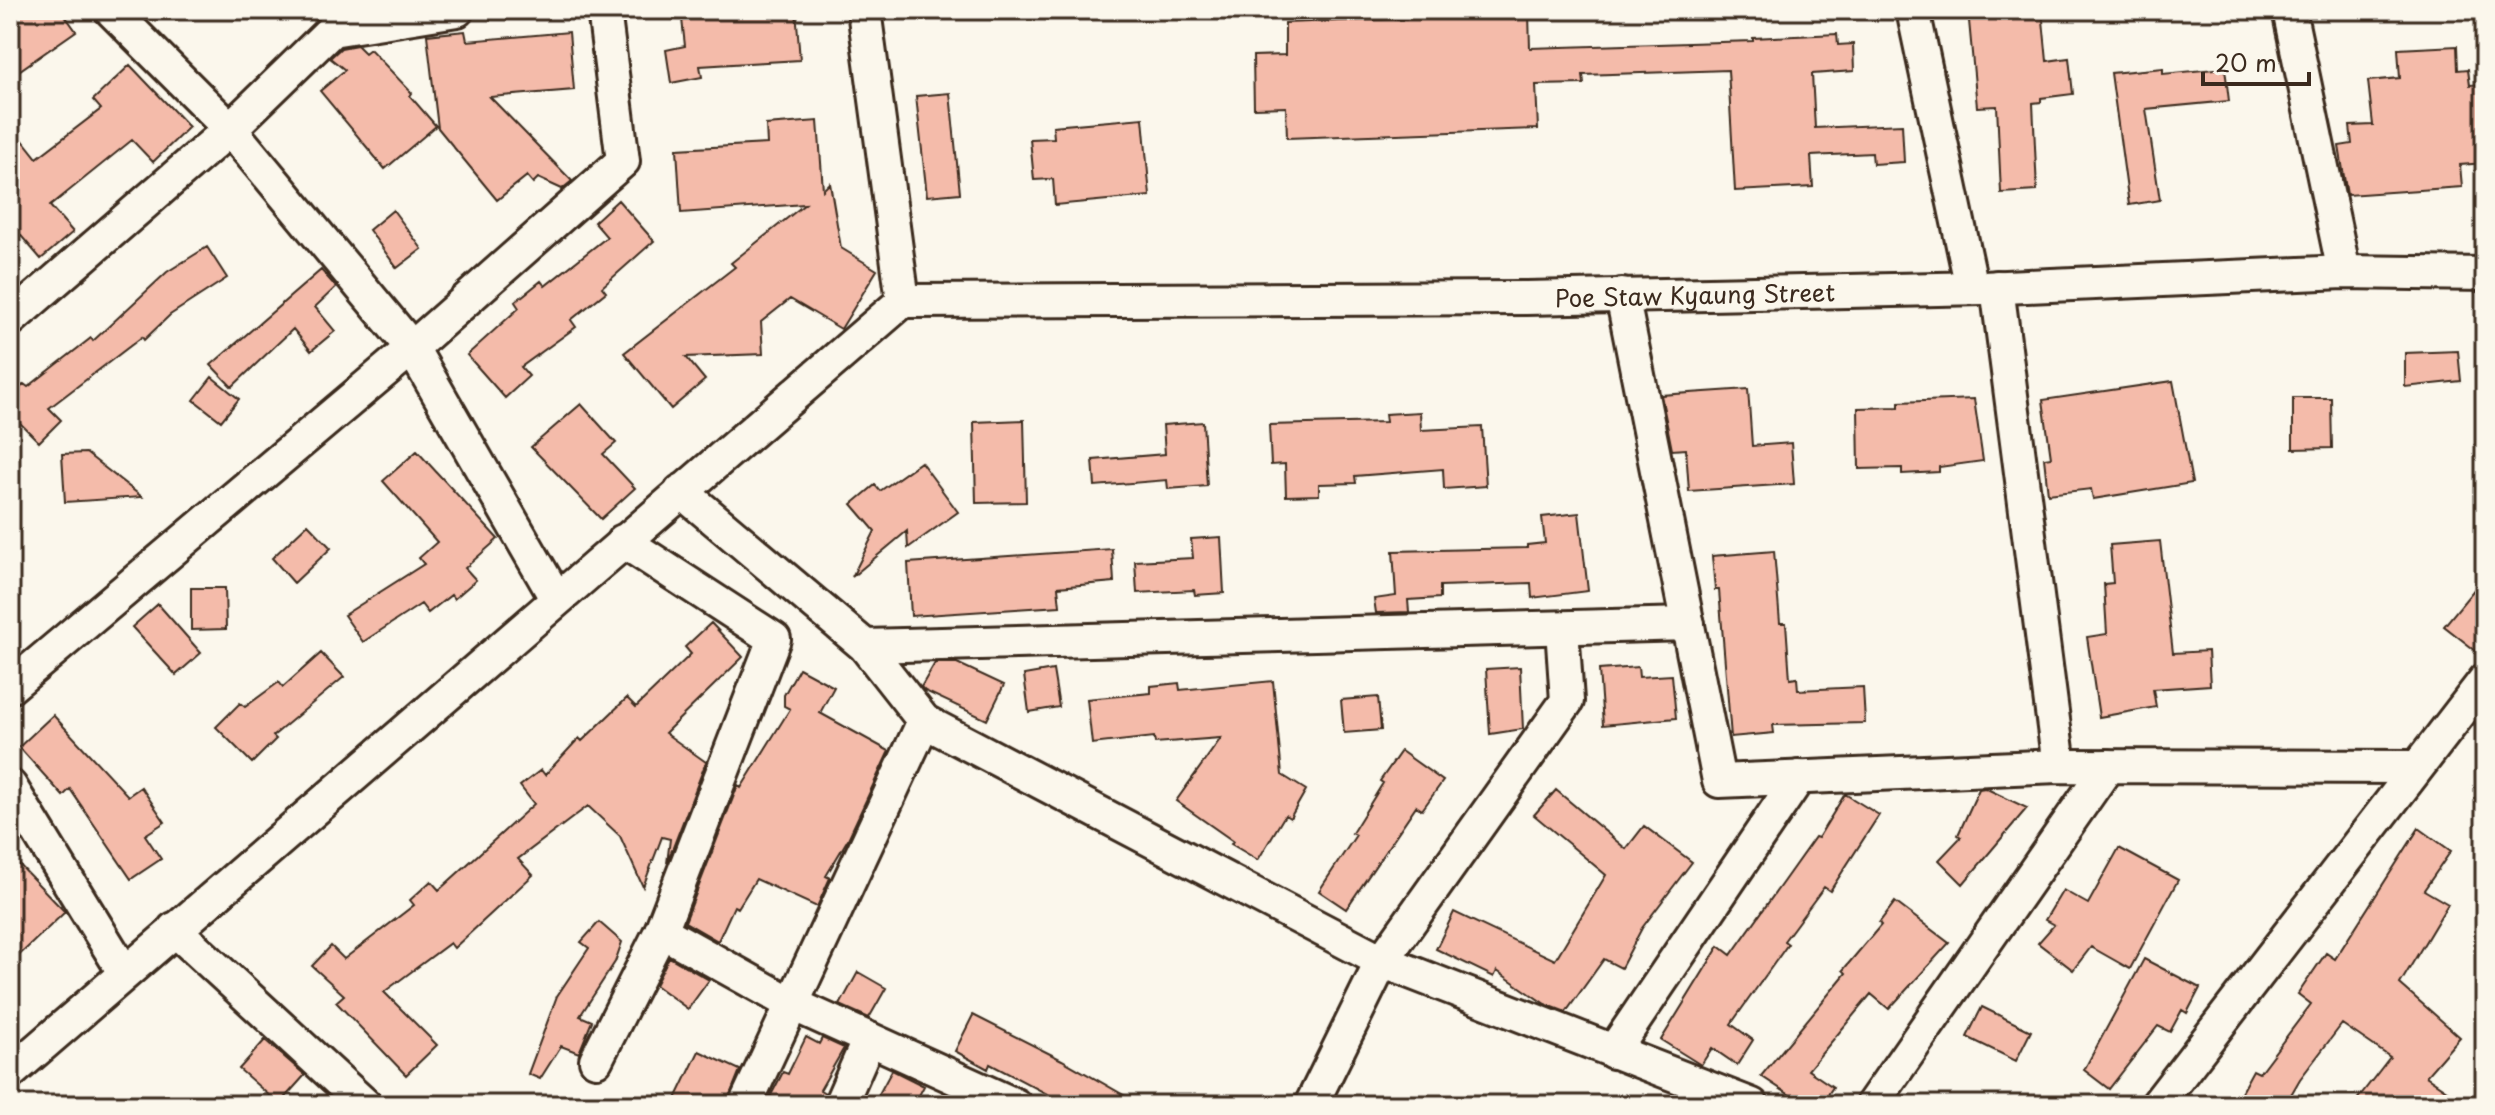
<svg xmlns="http://www.w3.org/2000/svg" width="2495" height="1115" font-family="'Playpen Sans',sans-serif">
  <style>
    .building { fill: #f4bbaa; stroke: #3b2a1e; stroke-width: 2 }
    .lines { fill: none; stroke-linecap: round; stroke-linejoin: round }
    .street-casing { stroke: #3b2a1e; stroke-width: 38 }
    .street { stroke: #fbf7ec; stroke-width: 32 }
    .labels { text-anchor: middle; dominant-baseline: central; stroke-width: 7; stroke-linejoin: round; paint-order: stroke }
    .street-label { font-size: 24px; fill: #3b2a1e; stroke: #fbf7ec }
  </style>
  <rect width="100%" height="100%" fill="#fbf7ec"/>
  <filter id="ink" filterUnits="userSpaceOnUse"><feTurbulence type="fractalNoise" baseFrequency=".0125" numOctaves="2"/><feDisplacementMap in="SourceGraphic" scale="16" xChannelSelector="R" yChannelSelector="G"/><feConvolveMatrix kernelMatrix="1 2 1 2 8 2 1 2 1" color-interpolation-filters="sRGB"/></filter>
  <g filter="url(#ink)">
    <path class="building" d="M 20,10 L 61,10 L 76,31 L 10,77 L 10,17 Z
      M 681,10 L 796,10 L 800,60 L 700,66 L 702,77 L 671,83 L 666,50 L 685,46 Z
      M 1968,10 L 2042,10 L 2047,61 L 2069,58 L 2073,94 L 2041,98 L 2041,102 L 2033,103 L 2037,191 L 2001,193 L 1997,106 L 1977,107 Z
      M 1529,14 L 1530,48 L 1753,41 L 1753,38 L 1837,34 L 1838,45 L 1853,44 L 1854,71 L 1812,74 L 1815,128 L 1902,124 L 1904,162 L 1873,164 L 1872,153 L 1811,156 L 1813,187 L 1735,191 L 1728,70 L 1583,75 L 1584,84 L 1536,85 L 1538,129 L 1287,138 L 1286,107 L 1254,108 L 1253,56 L 1285,55 L 1285,23 Z
      M 465,31 L 467,41 L 569,32 L 574,90 L 490,97 L 572,181 L 562,189 L 538,178 L 533,183 L 527,176 L 497,200 L 438,128 L 427,35 Z
      M 357,45 L 365,53 L 370,49 L 412,93 L 410,96 L 436,126 L 385,169 L 320,91 L 345,70 L 330,58 L 341,48 Z
      M 2457,46 L 2458,70 L 2468,69 L 2470,85 L 2485,84 L 2485,163 L 2460,165 L 2462,187 L 2347,195 L 2339,146 L 2352,144 L 2350,126 L 2373,125 L 2368,81 L 2400,78 L 2398,49 Z
      M 130,65 L 189,127 L 153,162 L 132,140 L 50,206 L 73,232 L 41,259 L 10,223 L 10,124 L 37,158 L 101,109 L 93,100 Z
      M 2163,68 L 2163,74 L 2225,68 L 2229,101 L 2146,109 L 2160,200 L 2129,205 L 2111,73 Z
      M 950,93 L 960,193 L 927,196 L 916,96 Z
      M 1143,118 L 1150,196 L 1055,205 L 1053,179 L 1034,180 L 1030,139 L 1054,138 L 1053,126 Z
      M 818,121 L 823,190 L 830,183 L 841,248 L 877,270 L 841,329 L 790,299 L 761,322 L 763,354 L 686,357 L 705,380 L 671,409 L 624,353 L 735,267 L 731,263 L 805,204 L 681,213 L 677,149 L 767,144 L 766,125 Z
      M 618,200 L 654,241 L 602,287 L 606,292 L 571,320 L 576,327 L 521,367 L 529,376 L 505,398 L 467,355 L 519,308 L 515,302 L 541,281 L 545,286 L 607,237 L 594,222 Z
      M 393,210 L 422,249 L 397,268 L 369,230 Z
      M 207,247 L 227,278 L 170,315 L 144,340 L 142,337 L 49,408 L 61,420 L 39,442 L 10,413 L 10,398 L 24,384 L 28,387 L 91,338 L 93,341 L 167,272 Z
      M 321,270 L 336,287 L 315,307 L 335,331 L 311,351 L 293,329 L 232,387 L 211,365 Z
      M 2458,351 L 2461,381 L 2405,387 L 2405,353 Z
      M 212,377 L 239,399 L 221,421 L 194,400 Z
      M 2173,381 L 2192,483 L 2093,499 L 2091,489 L 2048,494 L 2044,458 L 2051,457 L 2043,400 Z
      M 1748,389 L 1752,446 L 1791,443 L 1794,484 L 1689,491 L 1686,449 L 1672,450 L 1661,395 Z
      M 2293,398 L 2331,398 L 2332,448 L 2293,449 Z
      M 1974,399 L 1983,461 L 1939,467 L 1939,472 L 1902,474 L 1902,468 L 1859,469 L 1858,408 L 1899,407 L 1899,402 Z
      M 581,404 L 616,443 L 603,454 L 635,488 L 601,519 L 531,447 Z
      M 1420,412 L 1421,430 L 1482,427 L 1486,486 L 1444,489 L 1443,469 L 1355,476 L 1356,483 L 1319,484 L 1319,495 L 1286,496 L 1285,464 L 1271,465 L 1269,425 L 1386,422 L 1385,414 Z
      M 1024,420 L 1026,502 L 976,503 L 974,422 Z
      M 1203,422 L 1207,486 L 1168,489 L 1167,480 L 1095,486 L 1093,460 L 1165,454 L 1163,425 Z
      M 417,451 L 498,539 L 465,568 L 476,580 L 454,599 L 451,595 L 428,613 L 421,604 L 363,642 L 344,615 L 424,564 L 419,558 L 437,542 L 383,481 Z
      M 86,453 L 142,497 L 65,502 L 62,454 Z
      M 921,462 L 958,512 L 908,548 L 907,531 L 852,577 L 875,531 L 852,504 L 875,485 L 880,491 Z
      M 1579,513 L 1588,591 L 1532,598 L 1531,583 L 1440,586 L 1440,598 L 1408,600 L 1409,612 L 1376,613 L 1374,599 L 1396,596 L 1393,551 L 1527,548 L 1527,545 L 1545,543 L 1542,517 Z
      M 308,524 L 331,548 L 294,583 L 272,558 Z
      M 1221,537 L 1224,593 L 1195,595 L 1194,590 L 1137,593 L 1135,561 L 1193,558 L 1191,539 Z
      M 2160,541 L 2173,653 L 2208,651 L 2210,685 L 2153,689 L 2156,707 L 2099,717 L 2087,637 L 2107,634 L 2104,584 L 2113,583 L 2110,545 Z
      M 1112,549 L 1114,582 L 1058,587 L 1060,606 L 911,616 L 908,563 Z
      M 1774,551 L 1780,623 L 1786,623 L 1790,679 L 1797,678 L 1798,690 L 1863,687 L 1865,723 L 1773,725 L 1774,733 L 1731,737 L 1719,590 L 1715,590 L 1712,556 Z
      M 2485,576 L 2485,658 L 2444,626 Z
      M 191,588 L 225,588 L 226,629 L 191,630 Z
      M 158,604 L 201,653 L 176,675 L 132,627 Z
      M 711,623 L 743,657 L 665,733 L 706,762 L 667,863 L 670,839 L 662,837 L 643,887 L 620,836 L 588,806 L 518,859 L 533,875 L 454,948 L 450,943 L 384,992 L 437,1045 L 406,1075 L 336,1002 L 344,995 L 312,966 L 331,946 L 344,959 L 414,905 L 410,900 L 431,881 L 439,890 L 534,804 L 520,786 L 541,770 L 545,775 L 579,738 L 582,741 L 627,698 L 636,707 L 691,654 L 685,647 Z
      M 321,653 L 344,677 L 273,736 L 276,739 L 252,763 L 216,727 L 240,703 L 245,707 L 279,682 L 283,687 Z
      M 935,663 L 957,663 L 1004,685 L 987,720 L 925,691 L 921,687 Z
      M 1520,667 L 1523,729 L 1490,734 L 1486,669 Z
      M 1638,667 L 1639,677 L 1672,675 L 1676,718 L 1603,725 L 1599,670 Z
      M 799,668 L 834,687 L 820,713 L 889,751 L 848,839 L 826,876 L 830,878 L 817,907 L 756,879 L 738,908 L 734,906 L 718,941 L 685,922 L 738,785 L 741,788 L 790,709 L 784,706 L 784,695 Z
      M 1053,670 L 1059,707 L 1029,712 L 1024,675 Z
      M 1273,681 L 1282,775 L 1306,790 L 1290,818 L 1285,815 L 1258,860 L 1231,844 L 1233,841 L 1176,801 L 1221,738 L 1155,743 L 1154,737 L 1092,744 L 1087,699 L 1151,693 L 1151,686 L 1179,683 L 1180,690 Z
      M 1378,697 L 1381,730 L 1344,733 L 1341,700 Z
      M 53,715 L 128,796 L 141,787 L 165,822 L 145,835 L 161,859 L 131,879 L 70,789 L 63,796 L 19,747 Z
      M 1401,751 L 1443,781 L 1422,810 L 1416,806 L 1346,909 L 1319,891 L 1356,835 L 1352,833 L 1383,783 L 1380,781 Z
      M 1985,788 L 2027,808 L 1963,884 L 1939,860 L 1961,837 L 1958,835 L 1979,789 Z
      M 1556,790 L 1626,849 L 1644,826 L 1692,862 L 1642,928 L 1621,968 L 1604,959 L 1566,1012 L 1545,1004 L 1497,971 L 1494,977 L 1436,949 L 1454,912 L 1555,960 L 1606,875 L 1534,815 Z
      M 1845,794 L 1879,815 L 1830,891 L 1824,887 L 1784,941 L 1788,944 L 1731,1024 L 1753,1040 L 1737,1065 L 1712,1048 L 1701,1065 L 1661,1040 L 1719,946 L 1731,955 L 1815,837 L 1818,838 Z
      M 2419,828 L 2451,851 L 2424,890 L 2448,904 L 2400,984 L 2460,1037 L 2426,1076 L 2469,1105 L 2353,1105 L 2390,1057 L 2342,1024 L 2300,1079 L 2285,1105 L 2234,1105 L 2253,1070 L 2259,1073 L 2311,1004 L 2298,994 L 2326,953 L 2335,959 Z
      M 2119,848 L 2178,880 L 2130,969 L 2091,947 L 2073,970 L 2038,943 L 2054,925 L 2045,920 L 2063,890 L 2088,904 Z
      M 10,855 L 65,912 L 10,964 Z
      M 1895,902 L 1949,943 L 1889,1009 L 1871,994 L 1808,1070 L 1833,1087 L 1821,1105 L 1805,1105 L 1761,1076 L 1846,973 L 1843,970 L 1881,925 L 1879,923 Z
      M 599,922 L 622,942 L 615,962 L 580,1016 L 592,1021 L 579,1053 L 561,1046 L 540,1079 L 528,1074 L 557,996 L 589,948 L 581,942 Z
      M 669,957 L 709,980 L 688,1009 L 655,985 Z
      M 2144,959 L 2200,988 L 2187,1013 L 2182,1010 L 2170,1032 L 2158,1026 L 2109,1089 L 2084,1070 Z
      M 858,972 L 886,988 L 869,1018 L 840,1005 Z
      M 1982,1007 L 2031,1031 L 2016,1061 L 1967,1037 Z
      M 973,1015 L 1062,1060 L 1141,1105 L 1068,1105 L 990,1064 L 988,1069 L 955,1051 Z
      M 806,1037 L 819,1044 L 822,1038 L 844,1048 L 820,1090 L 825,1093 L 821,1105 L 766,1105 L 783,1072 L 788,1074 Z
      M 265,1040 L 305,1075 L 279,1104 L 239,1069 Z
      M 699,1051 L 740,1070 L 726,1105 L 673,1105 Z
      M 892,1070 L 924,1086 L 914,1105 L 873,1105 Z"/>
    <g class="lines">
      <g class="street-casing">
        <g id="street">
          <path d="M 111,10 L 230,129 L 412,348 L 556,598"/>
          <path d="M 1913,10 L 1972,288"/>
          <path d="M 2289,10 L 2344,272"/>
          <path d="M 1997,287 L 2059,766"/>
          <path d="M 1622,295 L 1719,781 L 2059,766 L 2415,767"/>
          <path id="s1" d="M 903,301 L 1526,298 L 1983,288 L 2344,272 L 2485,274"/>
          <path d="M 10,320 L 230,129 L 332,30 L 457,10"/>
          <path d="M 681,491 L 865,646 L 924,721 L 1382,961 L 1752,1105"/>
          <path d="M 623,541 L 774,639 L 661,931 L 790,1003 L 1015,1105"/>
          <path d="M 865,646 L 1688,624"/>
          <path d="M 10,687 L 412,348 L 623,161 L 604,10"/>
          <path d="M 10,786 L 124,972"/>
          <path d="M 174,929 L 365,1105"/>
          <path d="M 1613,1052 L 1799,777"/>
          <path d="M 596,1060 L 661,931"/>
          <path d="M 10,1073 L 903,301 L 864,10"/>
          <path d="M 745,1105 L 924,721"/>
          <path d="M 840,1105 L 869,1039"/>
          <path d="M 1311,1105 L 1382,961 L 1567,701 L 1562,628"/>
          <path d="M 1872,1105 L 2108,766"/>
          <path d="M 2157,1105 L 2485,680"/>
        </g>
      </g>
      <use href="#street" class="street"/>
    </g>
  </g>
  <g class="labels">
    <g class="street-label">
      <text stroke="none"><textPath href="#s1" startOffset="792">Poe Staw Kyaung Street</textPath></text>
    </g>
  </g>
  <rect width="2495" height="1115" fill="none" stroke="#fbf7ec" stroke-width="40"/>
  <rect x="20" y="20" width="2455" height="1075" fill="none" stroke="#3b2a1e" stroke-width="3" filter="url(#ink)"/>
  <path d="M2203 72v12h106v-12" fill="none" stroke="#3b2a1e" stroke-width="4"/>
  <text x="2215" y="72" font-size="24" fill="#3b2a1e" stroke="#fbf7ec" stroke-width="6" paint-order="stroke">20 m</text>
</svg>
